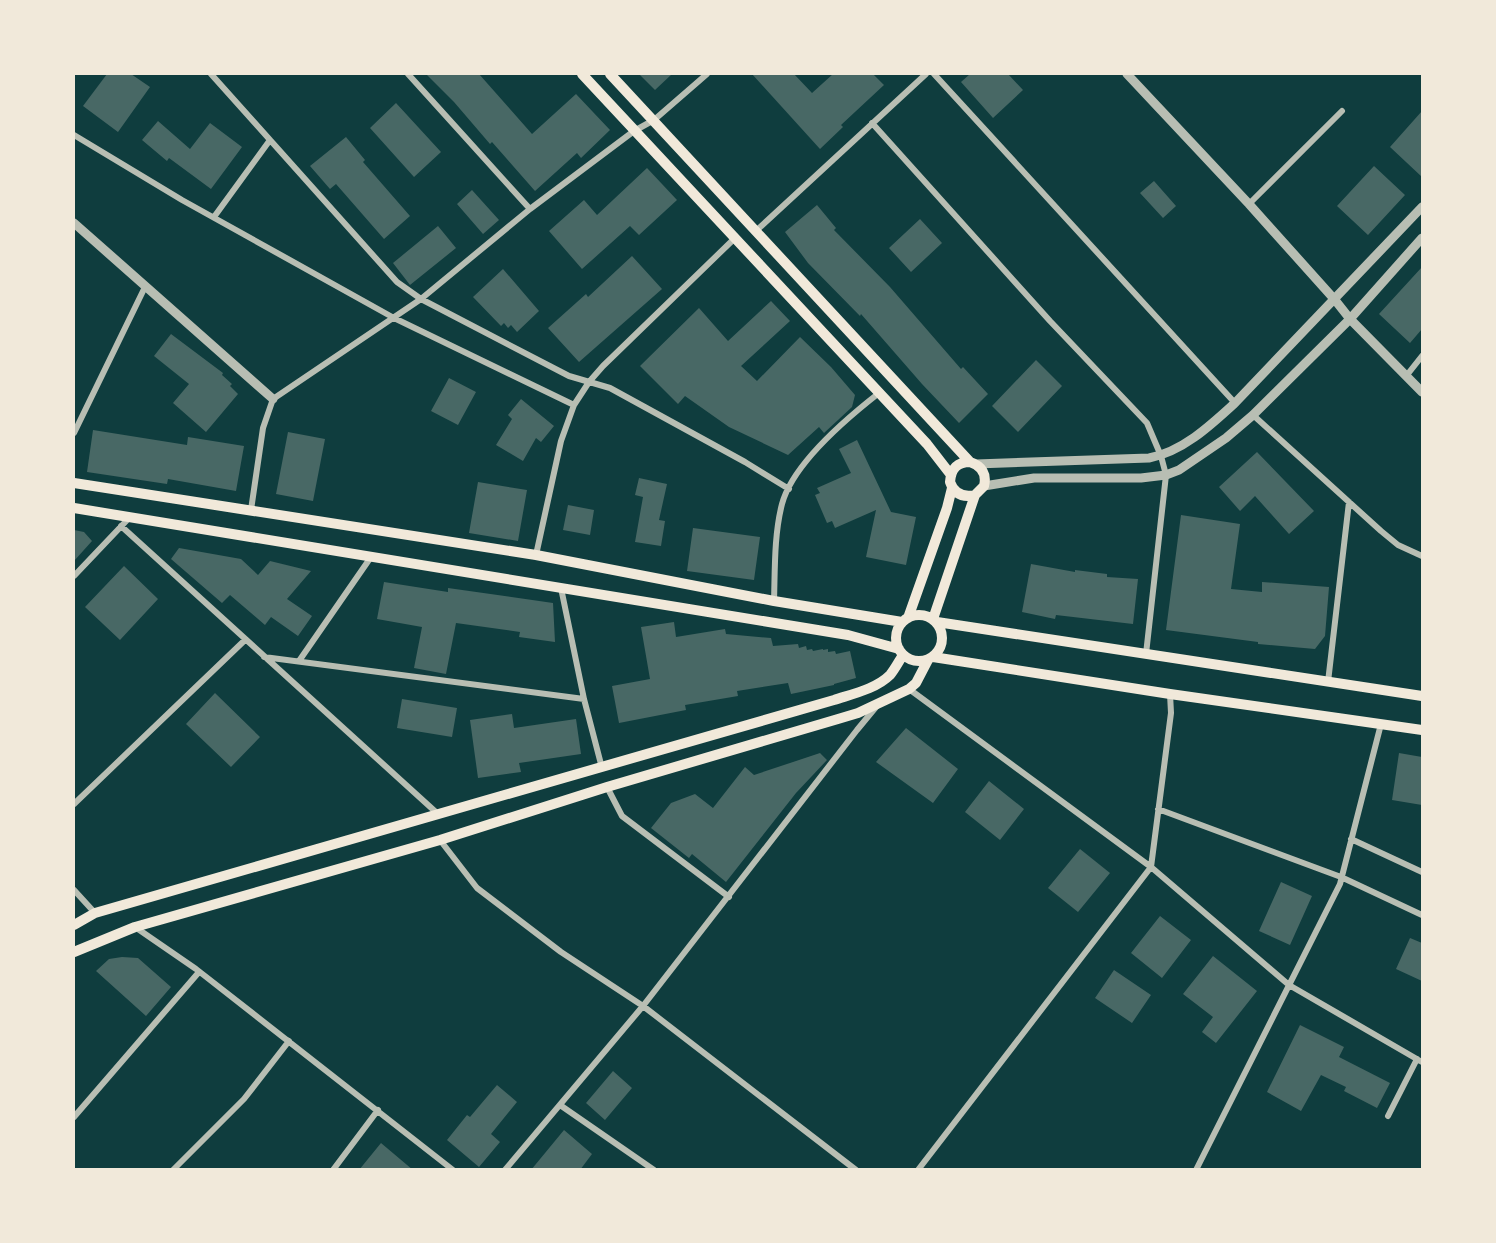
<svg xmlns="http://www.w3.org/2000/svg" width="1496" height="1243" font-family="'Roboto Serif',serif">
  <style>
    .building { fill: #486865 }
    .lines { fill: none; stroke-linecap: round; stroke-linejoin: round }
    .minor { stroke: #b8beb3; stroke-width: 6 }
    .tertiary { stroke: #b8beb3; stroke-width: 9 }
    .secondary { stroke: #f1e9da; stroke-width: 10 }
  </style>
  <rect width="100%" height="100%" fill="#0f3d3e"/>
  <path class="building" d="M 107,74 L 131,74 L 150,87 L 118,132 L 83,106 Z
    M 426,74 L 479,74 L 532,134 L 576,94 L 610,130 L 581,158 L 577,153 L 535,191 L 492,142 L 490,144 L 454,102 Z
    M 639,74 L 672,74 L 655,90 Z
    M 752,74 L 794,74 L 812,93 L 833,74 L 873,74 L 884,85 L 841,125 L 843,127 L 820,149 Z
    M 970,74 L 1008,74 L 1023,90 L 993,118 L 961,82 Z
    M 396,103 L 441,152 L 414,177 L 370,128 Z
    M 1422,111 L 1422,177 L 1390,147 Z
    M 158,121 L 190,149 L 210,123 L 242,147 L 211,189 L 169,158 L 167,161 L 142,140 Z
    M 346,137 L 365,160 L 363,162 L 410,216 L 384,239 L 336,184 L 330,189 L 310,166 Z
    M 1374,166 L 1405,195 L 1368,235 L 1337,206 Z
    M 647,168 L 677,200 L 639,235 L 630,226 L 582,269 L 549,231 L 584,200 L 597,215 Z
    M 1154,181 L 1176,206 L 1163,218 L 1140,193 Z
    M 472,190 L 499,220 L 483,234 L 457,204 Z
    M 817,205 L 836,228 L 834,230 L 890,287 L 961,369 L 963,367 L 988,394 L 959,423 L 922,384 L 861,314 L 860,316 L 808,263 L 785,232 Z
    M 920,219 L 942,243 L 911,272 L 889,248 Z
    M 438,226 L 456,248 L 410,285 L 393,263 Z
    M 632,256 L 662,289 L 579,362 L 548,328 L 586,294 L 588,297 Z
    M 1422,267 L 1422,329 L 1410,343 L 1379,314 Z
    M 503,269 L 539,311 L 517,332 L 511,325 L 508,328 L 504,323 L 501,326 L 473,297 Z
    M 771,301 L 790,321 L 741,366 L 757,381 L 800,337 L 831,367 L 855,395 L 852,407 L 824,433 L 819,427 L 788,455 L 729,427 L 685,396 L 678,404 L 640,366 L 699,308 L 728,341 Z
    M 171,334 L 223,373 L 222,375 L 232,384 L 230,386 L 238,394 L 206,432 L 173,403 L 189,384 L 154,356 Z
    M 1036,360 L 1062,386 L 1018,432 L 992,406 Z
    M 449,378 L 476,392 L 458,425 L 431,411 Z
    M 521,399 L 554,426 L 541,442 L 536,438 L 523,461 L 496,445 L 512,419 L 508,415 Z
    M 93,430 L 187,445 L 188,437 L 244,446 L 236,491 L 168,479 L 167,484 L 87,472 Z
    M 288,432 L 325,439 L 313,501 L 276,494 Z
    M 857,440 L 891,512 L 916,517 L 906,565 L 866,557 L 876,510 L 835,528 L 832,521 L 827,523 L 815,495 L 820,493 L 817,488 L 851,473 L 839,449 Z
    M 1257,452 L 1314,511 L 1289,534 L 1255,496 L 1240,511 L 1219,487 Z
    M 639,478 L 667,484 L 659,520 L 665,521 L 661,546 L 635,542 L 643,497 L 635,495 Z
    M 478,482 L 527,490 L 518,541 L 469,533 Z
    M 568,505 L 594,510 L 590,535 L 563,530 Z
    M 1181,515 L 1240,524 L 1231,589 L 1262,592 L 1262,582 L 1329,587 L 1325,636 L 1315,649 L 1258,644 L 1258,642 L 1166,630 Z
    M 693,528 L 760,537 L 754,580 L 687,571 Z
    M 74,530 L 84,532 L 92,541 L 74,561 Z
    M 179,548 L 241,559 L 258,575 L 270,561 L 311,571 L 287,599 L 312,616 L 298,636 L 271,617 L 265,625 L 230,595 L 222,603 L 171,559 Z
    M 1031,564 L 1075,572 L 1075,570 L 1107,574 L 1107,577 L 1138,579 L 1133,624 L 1056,615 L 1055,619 L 1022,612 Z
    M 124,566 L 158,599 L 120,640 L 85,607 Z
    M 384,582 L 448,592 L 448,588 L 553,603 L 555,642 L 519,637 L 520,632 L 456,623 L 446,674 L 414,668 L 422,627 L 377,619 Z
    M 674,622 L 676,637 L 725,629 L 726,634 L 771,638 L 773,646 L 798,644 L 799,648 L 806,646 L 807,650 L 812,649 L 813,651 L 823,649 L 823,650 L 828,649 L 828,652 L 835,651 L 836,654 L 850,651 L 856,678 L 834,684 L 834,685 L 791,694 L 788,683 L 737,691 L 738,696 L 685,705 L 686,710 L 619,723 L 612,686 L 650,679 L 641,627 Z
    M 215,693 L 260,737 L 231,767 L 186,724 Z
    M 402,699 L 457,708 L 452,737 L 397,728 Z
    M 512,714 L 514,728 L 576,719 L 581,754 L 519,763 L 521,772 L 478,778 L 470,720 Z
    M 906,728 L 958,769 L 933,803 L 876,762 Z
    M 820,753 L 827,760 L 796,793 L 726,882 L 692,854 L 689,858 L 651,828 L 671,803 L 695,794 L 713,808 L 745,767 L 754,775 Z
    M 1399,753 L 1422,757 L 1422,805 L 1392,800 Z
    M 989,781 L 1024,809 L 1000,840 L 965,812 Z
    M 1080,849 L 1110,873 L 1078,912 L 1048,888 Z
    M 1281,882 L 1312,896 L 1290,945 L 1259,931 Z
    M 1160,916 L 1191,940 L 1162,978 L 1131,953 Z
    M 1410,938 L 1422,943 L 1422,981 L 1396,969 Z
    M 1213,956 L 1257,991 L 1216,1043 L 1202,1032 L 1213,1017 L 1183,994 Z
    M 122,957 L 138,958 L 171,987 L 146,1016 L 96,971 L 109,959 Z
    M 1114,970 L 1151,995 L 1132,1023 L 1095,998 Z
    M 1300,1025 L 1344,1047 L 1339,1057 L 1390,1083 L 1377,1108 L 1344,1091 L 1346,1087 L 1321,1075 L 1301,1111 L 1267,1092 Z
    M 613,1071 L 632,1088 L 605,1120 L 586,1103 Z
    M 497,1085 L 517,1102 L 491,1134 L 500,1142 L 479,1167 L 447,1140 L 467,1115 L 470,1117 Z
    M 564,1130 L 592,1154 L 580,1170 L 531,1170 Z
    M 381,1143 L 413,1170 L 359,1170 Z"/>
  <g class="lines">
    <path class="minor" d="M 211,74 L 397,282 L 421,299 L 569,376 L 610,388 L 745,462 L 789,489
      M 408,74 L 530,209
      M 934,74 L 1235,403
      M 872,123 L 1050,321 L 1147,423 L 1161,456 L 1166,475 L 1146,654
      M 74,135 L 182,200 L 394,318 L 574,405
      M 1249,204 L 1342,111
      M 214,217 L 270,140
      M 757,230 L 926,74
      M 1407,375 L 1422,356
      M 1253,415 L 1381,531 L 1398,545 L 1422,556
      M 74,433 L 145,287
      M 251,510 L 263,428 L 273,399 L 421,299 L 530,209 L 634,131 L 654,120 L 707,74
      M 121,526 L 438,814
      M 536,555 L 561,441 L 574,405 L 589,382 L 603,366 L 735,238
      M 74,576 L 130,517
      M 561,588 L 584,699 L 602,768
      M 774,601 C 775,569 774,535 782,504 C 793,463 847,418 879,393
      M 264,657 L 584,699
      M 299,661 L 371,557
      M 1328,682 L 1349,502
      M 909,689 L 1151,867 L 1289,985 L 1422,1062
      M 607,787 L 622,816 L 729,897
      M 74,804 L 245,640
      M 1158,809 L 1341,877 L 1422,915
      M 1351,839 L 1422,872
      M 440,840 L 477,888 L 561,952 L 643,1006 L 856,1170
      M 74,890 L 95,913
      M 135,927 L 196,969 L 453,1170
      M 560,1105 L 654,1170
      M 1388,1116 L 1417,1059
      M 74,1117 L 199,972
      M 173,1170 L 244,1099 L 289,1041
      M 333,1170 L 378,1110
      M 505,1170 L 643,1006 L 857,730 L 876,707
      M 918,1170 L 1151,867 L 1171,713 L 1170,694
      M 1196,1170 L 1340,884 L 1381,724"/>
    <path class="tertiary" d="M 1127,74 L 1249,204 L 1335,300 L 1350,319 L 1422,392
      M 74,223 L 273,399
      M 976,464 L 1149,458 C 1182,452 1210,426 1235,403 L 1422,207
      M 984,486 L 1034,478 L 1141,478 L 1166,475 L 1179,470 L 1226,438 L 1253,415 L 1350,319 L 1422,238"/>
    <path class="secondary" d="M 582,74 L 927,444 L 951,475
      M 610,74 L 970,462 C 982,466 987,474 984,486 L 975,495 L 933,619
      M 970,462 C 957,462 951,469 950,482 C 954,493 962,498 975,495
      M 74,483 L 536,555 L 774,601 L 902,622
      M 74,508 L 848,635 L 899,649
      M896 638a23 23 0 1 1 46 0a23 23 0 1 1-46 0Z
      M 908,618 L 947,508 L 952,488
      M 937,622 L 1422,696
      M 933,657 L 1170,694 L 1422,730
      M 74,925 L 95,913 L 834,700 C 852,694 876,689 890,675 C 895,669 899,661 903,655
      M 74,952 L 135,927 L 440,840 L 607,787 L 838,719 L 858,713 L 909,689 L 916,683 L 928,660"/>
  </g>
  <rect width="1496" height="1243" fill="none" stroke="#f1e9da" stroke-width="150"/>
</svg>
